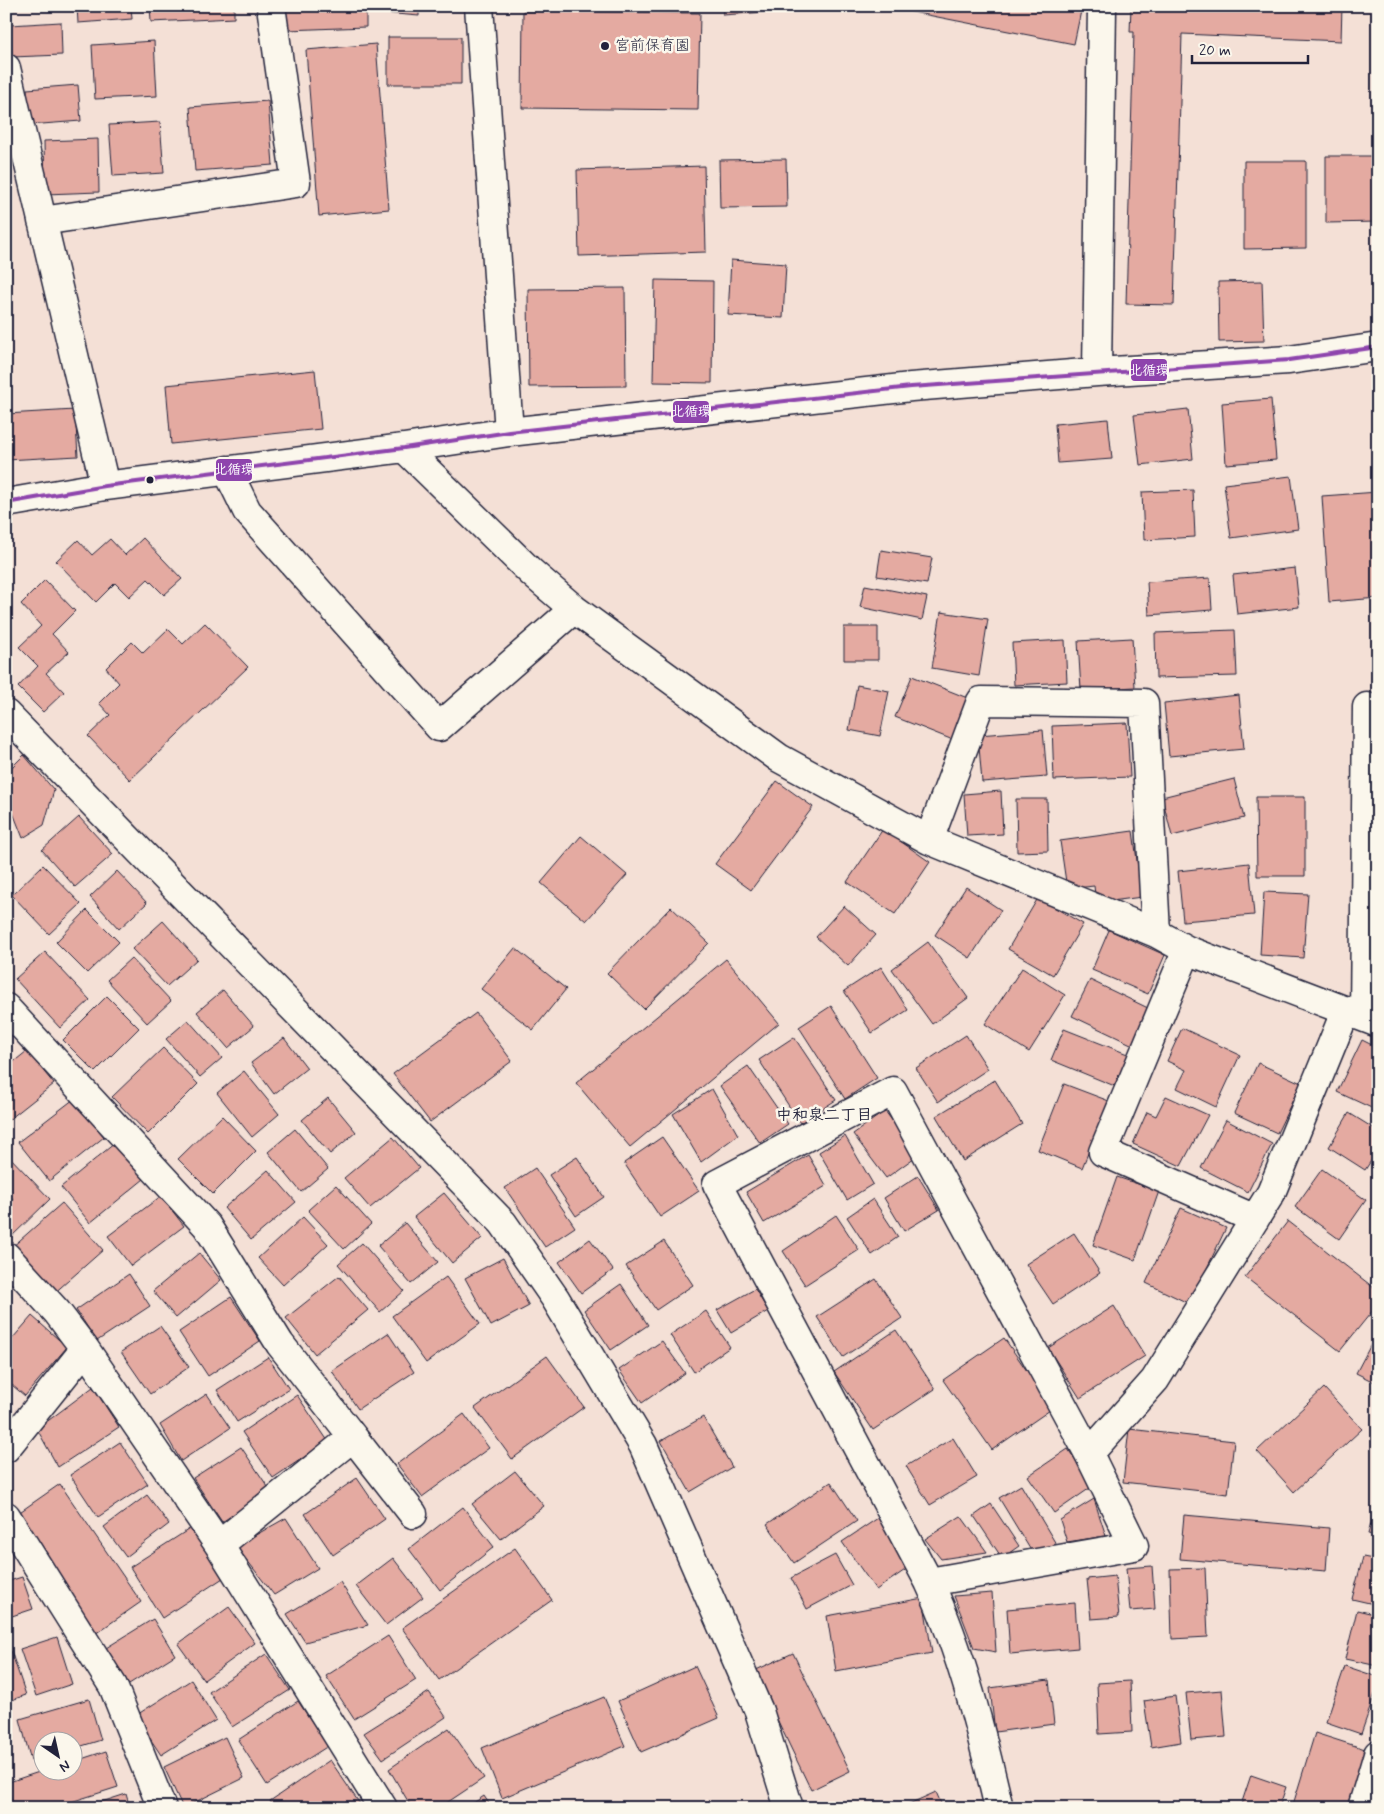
<svg xmlns="http://www.w3.org/2000/svg" width="1384" height="1814" font-family="Mynerve,'Klee One',sans-serif">
  <style>
    .building { fill: #e4aaa1; stroke: #22223b }
    .lines { fill: none; stroke-linecap: round; stroke-linejoin: round }
    .minor-casing { stroke: #22223b; stroke-width: 31 }
    .minor { stroke: #fbf7ec; stroke-width: 28 }
    .bus-1-casing { stroke: #fbf7ec; stroke-width: 8 }
    .bus-1 { stroke: #8e44ad; stroke-width: 4 }
    .poi-dot { fill: #22223b; stroke: #fbf7ec; stroke-width: 2 }
    .labels { text-anchor: middle; dominant-baseline: central; stroke-width: 5; stroke-linejoin: round; paint-order: stroke }
    .poi-label { font-size: 15px; fill: #22223b; stroke: #fbf7ec; text-anchor: start }
    .neighbourhood-label { font-size: 16px; font-weight: bold; fill: #22223b; stroke: #fbf7ec }
    .line-badge { stroke: #fbf7ec; stroke-width: 2 }
    .badge-label { font-size: 14px; text-anchor: middle; font-weight: bold; fill: #fff }
  </style>
  <rect width="100%" height="100%" fill="#f4e0d6"/>
  <filter id="ink" filterUnits="userSpaceOnUse"><feTurbulence type="fractalNoise" baseFrequency=".02" numOctaves="2"/><feDisplacementMap in="SourceGraphic" scale="10" xChannelSelector="R" yChannelSelector="G"/><feConvolveMatrix kernelMatrix="1 2 1 2 8 2 1 2 1" color-interpolation-filters="sRGB"/></filter>
  <g filter="url(#ink)">
    <path class="building" d="M 77,6 L 131,6 L 132,19 L 78,23 Z
      M 150,6 L 234,6 L 234,18 L 151,22 Z
      M 286,6 L 366,6 L 366,27 L 287,30 Z
      M 385,6 L 419,6 L 419,16 L 384,13 Z
      M 722,6 L 779,6 L 779,11 L 723,15 Z
      M 882,6 L 1082,6 L 1074,44 Z
      M 1131,6 L 1342,6 L 1341,41 L 1182,34 L 1174,305 L 1126,304 L 1134,32 L 1130,32 Z
      M 523,11 L 700,13 L 698,110 L 522,108 Z
      M 61,22 L 62,55 L 12,57 L 10,25 Z
      M 388,37 L 461,37 L 461,84 L 388,84 Z
      M 154,41 L 157,96 L 95,99 L 92,45 Z
      M 376,44 L 389,209 L 319,216 L 306,50 Z
      M 78,85 L 81,121 L 29,125 L 27,89 Z
      M 268,101 L 273,165 L 195,171 L 190,107 Z
      M 160,122 L 164,173 L 113,176 L 109,125 Z
      M 98,139 L 99,192 L 45,194 L 44,141 Z
      M 1326,156 L 1378,156 L 1378,222 L 1326,223 Z
      M 786,159 L 787,207 L 720,208 L 719,160 Z
      M 1244,161 L 1306,161 L 1306,248 L 1244,249 Z
      M 704,166 L 706,252 L 579,256 L 577,170 Z
      M 731,260 L 786,264 L 783,318 L 728,315 Z
      M 655,280 L 713,281 L 712,383 L 653,382 Z
      M 1262,281 L 1264,341 L 1219,342 L 1218,282 Z
      M 625,288 L 626,386 L 529,387 L 528,289 Z
      M 315,370 L 321,429 L 171,444 L 166,385 Z
      M 1271,399 L 1276,460 L 1226,464 L 1222,403 Z
      M 1188,409 L 1193,459 L 1140,465 L 1134,415 Z
      M 75,410 L 78,456 L 6,460 L 6,414 Z
      M 1108,419 L 1112,459 L 1058,463 L 1055,424 Z
      M 1291,476 L 1298,529 L 1231,538 L 1224,484 Z
      M 1193,490 L 1195,537 L 1144,540 L 1142,492 Z
      M 1378,492 L 1378,598 L 1329,602 L 1322,496 Z
      M 143,538 L 182,579 L 164,595 L 148,579 L 129,597 L 115,583 L 96,602 L 56,561 L 78,540 L 92,555 L 110,539 L 125,555 Z
      M 881,550 L 932,558 L 927,584 L 877,576 Z
      M 1295,568 L 1299,607 L 1237,614 L 1233,575 Z
      M 1210,578 L 1212,610 L 1149,615 L 1147,582 Z
      M 45,580 L 75,611 L 52,634 L 69,652 L 46,673 L 64,692 L 43,712 L 18,687 L 38,666 L 19,647 L 41,626 L 21,604 Z
      M 865,585 L 927,597 L 922,620 L 860,607 Z
      M 941,612 L 988,619 L 979,676 L 932,668 Z
      M 205,623 L 248,667 L 130,780 L 88,736 L 110,715 L 99,703 L 119,683 L 106,668 L 132,642 L 143,653 L 168,629 L 183,644 Z
      M 844,627 L 878,627 L 878,660 L 844,660 Z
      M 1235,630 L 1237,676 L 1156,678 L 1155,633 Z
      M 1132,638 L 1135,687 L 1081,690 L 1078,641 Z
      M 1065,640 L 1067,682 L 1014,685 L 1012,643 Z
      M 912,676 L 970,699 L 953,740 L 895,717 Z
      M 857,685 L 889,691 L 880,736 L 849,730 Z
      M 1239,695 L 1244,749 L 1169,756 L 1164,703 Z
      M 1127,723 L 1130,777 L 1054,780 L 1052,726 Z
      M 1043,730 L 1047,777 L 982,782 L 978,735 Z
      M 24,755 L 54,790 L 44,825 L 23,838 L 6,795 L 6,773 Z
      M 1234,779 L 1244,818 L 1172,836 L 1162,797 Z
      M 777,781 L 813,807 L 751,890 L 715,864 Z
      M 1001,791 L 1003,834 L 967,836 L 964,794 Z
      M 1256,797 L 1305,797 L 1305,876 L 1257,876 Z
      M 1016,799 L 1047,799 L 1048,851 L 1017,852 Z
      M 79,817 L 113,854 L 75,887 L 42,850 Z
      M 883,829 L 930,862 L 895,914 L 847,882 Z
      M 1133,831 L 1142,897 L 1096,903 L 1094,886 L 1067,889 L 1060,841 Z
      M 581,836 L 627,875 L 586,921 L 541,883 Z
      M 1249,863 L 1254,915 L 1183,921 L 1178,871 Z
      M 43,865 L 81,904 L 49,934 L 12,895 Z
      M 117,871 L 147,903 L 119,929 L 90,897 Z
      M 966,887 L 1001,910 L 970,958 L 935,935 Z
      M 1264,892 L 1308,894 L 1303,958 L 1260,955 Z
      M 1038,898 L 1083,924 L 1053,975 L 1008,949 Z
      M 844,906 L 876,935 L 848,966 L 816,937 Z
      M 671,907 L 709,943 L 644,1009 L 607,973 Z
      M 87,910 L 119,942 L 87,973 L 56,942 Z
      M 163,921 L 197,959 L 167,986 L 132,949 Z
      M 1109,930 L 1165,955 L 1148,994 L 1092,970 Z
      M 928,942 L 968,998 L 932,1024 L 892,969 Z
      M 515,948 L 566,989 L 533,1030 L 481,989 Z
      M 45,952 L 90,1000 L 60,1028 L 15,979 Z
      M 131,958 L 171,1001 L 147,1023 L 107,980 Z
      M 726,959 L 779,1023 L 630,1147 L 576,1083 Z
      M 881,967 L 908,1010 L 872,1033 L 844,991 Z
      M 1022,968 L 1065,995 L 1029,1052 L 985,1024 Z
      M 1090,980 L 1150,1009 L 1133,1045 L 1072,1016 Z
      M 223,990 L 254,1026 L 228,1048 L 197,1012 Z
      M 107,996 L 139,1028 L 95,1072 L 63,1040 Z
      M 831,1006 L 877,1078 L 845,1099 L 799,1027 Z
      M 476,1013 L 512,1061 L 430,1122 L 393,1074 Z
      M 188,1020 L 222,1058 L 200,1077 L 166,1039 Z
      M 1182,1028 L 1240,1055 L 1216,1107 L 1177,1088 L 1186,1070 L 1167,1061 Z
      M 1064,1029 L 1135,1057 L 1122,1089 L 1051,1060 Z
      M 966,1035 L 988,1069 L 938,1102 L 916,1068 Z
      M 794,1037 L 836,1100 L 800,1123 L 759,1060 Z
      M 284,1038 L 307,1068 L 274,1094 L 251,1063 Z
      M 1362,1040 L 1378,1048 L 1378,1111 L 1337,1092 Z
      M 163,1048 L 198,1084 L 148,1134 L 112,1097 Z
      M 27,1051 L 54,1084 L 6,1122 L 6,1068 Z
      M 1258,1063 L 1301,1083 L 1277,1133 L 1234,1113 Z
      M 748,1066 L 788,1124 L 760,1143 L 720,1086 Z
      M 244,1071 L 279,1114 L 252,1137 L 217,1093 Z
      M 995,1080 L 1022,1124 L 963,1161 L 936,1116 Z
      M 1064,1084 L 1109,1101 L 1082,1168 L 1038,1150 Z
      M 712,1089 L 738,1135 L 701,1162 L 673,1114 Z
      M 1166,1096 L 1208,1115 L 1181,1166 L 1133,1144 L 1147,1112 L 1156,1116 Z
      M 328,1098 L 356,1132 L 330,1154 L 302,1120 Z
      M 74,1099 L 104,1137 L 49,1181 L 18,1142 Z
      M 885,1111 L 918,1155 L 886,1178 L 853,1134 Z
      M 1349,1113 L 1378,1131 L 1378,1150 L 1365,1170 L 1329,1147 Z
      M 222,1116 L 256,1151 L 213,1194 L 178,1159 Z
      M 1226,1120 L 1272,1144 L 1248,1192 L 1201,1168 Z
      M 295,1129 L 328,1169 L 301,1192 L 268,1152 Z
      M 845,1136 L 873,1184 L 847,1200 L 819,1152 Z
      M 393,1137 L 419,1168 L 370,1208 L 344,1178 Z
      M 662,1137 L 699,1191 L 660,1217 L 624,1163 Z
      M 115,1143 L 144,1179 L 90,1223 L 61,1187 Z
      M 7,1154 L 50,1199 L 8,1240 L 6,1238 L 6,1206 L 13,1199 L 6,1191 Z
      M 808,1155 L 826,1186 L 764,1223 L 746,1192 Z
      M 577,1157 L 604,1197 L 576,1216 L 549,1175 Z
      M 535,1168 L 575,1227 L 545,1247 L 505,1188 Z
      M 1322,1169 L 1366,1200 L 1339,1239 L 1295,1207 Z
      M 268,1170 L 296,1202 L 251,1240 L 224,1208 Z
      M 918,1176 L 939,1210 L 904,1231 L 884,1198 Z
      M 1117,1177 L 1159,1191 L 1135,1260 L 1093,1245 Z
      M 336,1185 L 371,1224 L 344,1249 L 308,1210 Z
      M 444,1193 L 482,1238 L 452,1263 L 414,1217 Z
      M 161,1196 L 184,1226 L 131,1266 L 108,1236 Z
      M 873,1199 L 898,1237 L 872,1255 L 847,1217 Z
      M 62,1203 L 103,1250 L 52,1295 L 11,1248 Z
      M 1181,1208 L 1226,1228 L 1190,1304 L 1146,1283 Z
      M 836,1215 L 859,1250 L 805,1285 L 783,1251 Z
      M 303,1217 L 328,1244 L 283,1285 L 258,1258 Z
      M 1288,1221 L 1378,1291 L 1378,1304 L 1340,1351 L 1245,1277 Z
      M 405,1223 L 438,1262 L 411,1284 L 378,1246 Z
      M 1074,1233 L 1100,1273 L 1053,1304 L 1026,1264 Z
      M 590,1239 L 613,1270 L 581,1293 L 559,1262 Z
      M 664,1241 L 693,1285 L 656,1310 L 626,1266 Z
      M 362,1243 L 404,1291 L 380,1312 L 338,1264 Z
      M 199,1253 L 221,1280 L 176,1318 L 153,1291 Z
      M 503,1258 L 529,1306 L 491,1326 L 465,1278 Z
      M 129,1274 L 150,1306 L 97,1341 L 76,1310 Z
      M 339,1276 L 368,1310 L 315,1354 L 286,1318 Z
      M 446,1277 L 480,1324 L 426,1363 L 392,1316 Z
      M 876,1279 L 902,1318 L 843,1357 L 817,1317 Z
      M 621,1284 L 648,1325 L 611,1350 L 584,1310 Z
      M 755,1289 L 768,1311 L 731,1333 L 717,1310 Z
      M 231,1297 L 260,1341 L 208,1376 L 179,1332 Z
      M 1114,1306 L 1145,1356 L 1080,1398 L 1048,1348 Z
      M 706,1311 L 730,1347 L 694,1372 L 670,1335 Z
      M 32,1316 L 67,1347 L 25,1396 L 6,1380 L 6,1346 Z
      M 160,1326 L 189,1367 L 150,1394 L 121,1352 Z
      M 896,1330 L 935,1389 L 873,1430 L 834,1372 Z
      M 1378,1331 L 1378,1384 L 1356,1373 Z
      M 388,1333 L 414,1372 L 358,1409 L 332,1371 Z
      M 1004,1338 L 1053,1408 L 992,1450 L 943,1380 Z
      M 662,1341 L 685,1373 L 642,1403 L 619,1370 Z
      M 547,1356 L 584,1407 L 512,1459 L 475,1408 Z
      M 268,1357 L 289,1389 L 237,1422 L 217,1390 Z
      M 93,1387 L 119,1427 L 58,1467 L 37,1429 Z
      M 1324,1388 L 1362,1429 L 1294,1492 L 1257,1451 Z
      M 207,1394 L 230,1428 L 181,1461 L 160,1425 Z
      M 297,1395 L 328,1441 L 273,1478 L 242,1432 Z
      M 464,1414 L 489,1448 L 422,1497 L 397,1464 Z
      M 703,1417 L 732,1467 L 690,1492 L 661,1441 Z
      M 1129,1429 L 1234,1441 L 1228,1494 L 1123,1482 Z
      M 953,1438 L 977,1477 L 930,1505 L 906,1466 Z
      M 120,1442 L 148,1484 L 98,1517 L 70,1475 Z
      M 241,1447 L 270,1490 L 222,1522 L 193,1478 Z
      M 1068,1449 L 1093,1486 L 1054,1513 L 1028,1476 Z
      M 515,1471 L 544,1506 L 501,1539 L 472,1504 Z
      M 357,1478 L 385,1519 L 333,1555 L 305,1514 Z
      M 831,1482 L 857,1521 L 794,1563 L 767,1524 Z
      M 60,1484 L 141,1602 L 95,1634 L 14,1516 Z
      M 1021,1485 L 1056,1544 L 1035,1557 L 999,1498 Z
      M 147,1495 L 169,1524 L 126,1557 L 104,1527 Z
      M 1094,1499 L 1106,1536 L 1067,1542 L 1060,1520 Z
      M 991,1504 L 1019,1546 L 1002,1558 L 974,1516 Z
      M 1376,1506 L 1378,1507 L 1378,1536 L 1368,1534 Z
      M 463,1507 L 494,1547 L 440,1590 L 409,1549 Z
      M 1184,1515 L 1329,1528 L 1326,1571 L 1180,1559 Z
      M 961,1516 L 987,1552 L 941,1559 L 925,1539 Z
      M 286,1518 L 318,1568 L 274,1595 L 236,1546 Z
      M 878,1518 L 911,1566 L 876,1590 L 842,1542 Z
      M 191,1528 L 223,1578 L 162,1618 L 130,1567 Z
      M 515,1548 L 552,1600 L 439,1680 L 402,1628 Z
      M 835,1555 L 852,1585 L 807,1609 L 791,1578 Z
      M 1363,1557 L 1378,1560 L 1378,1605 L 1352,1599 Z
      M 393,1558 L 423,1597 L 386,1625 L 356,1586 Z
      M 1152,1566 L 1155,1609 L 1130,1611 L 1126,1568 Z
      M 1205,1568 L 1208,1637 L 1172,1639 L 1170,1569 Z
      M 1115,1576 L 1119,1617 L 1091,1619 L 1087,1579 Z
      M 22,1577 L 33,1609 L 6,1618 L 6,1582 Z
      M 340,1582 L 368,1625 L 305,1642 L 287,1614 Z
      M 992,1593 L 996,1652 L 974,1648 L 954,1596 Z
      M 923,1598 L 932,1653 L 836,1671 L 827,1616 Z
      M 1075,1603 L 1078,1648 L 1010,1654 L 1007,1609 Z
      M 229,1607 L 255,1643 L 204,1680 L 178,1644 Z
      M 1357,1610 L 1378,1615 L 1378,1666 L 1345,1659 Z
      M 153,1619 L 175,1655 L 129,1684 L 106,1648 Z
      M 388,1636 L 416,1680 L 354,1719 L 326,1676 Z
      M 57,1637 L 72,1684 L 36,1696 L 20,1649 Z
      M 11,1651 L 26,1695 L 6,1702 L 6,1653 Z
      M 793,1653 L 850,1771 L 811,1790 L 754,1671 Z
      M 266,1654 L 290,1690 L 232,1727 L 209,1692 Z
      M 695,1666 L 719,1718 L 641,1752 L 618,1701 Z
      M 1345,1666 L 1378,1677 L 1378,1685 L 1361,1734 L 1326,1722 Z
      M 191,1680 L 216,1720 L 161,1755 L 135,1716 Z
      M 1049,1680 L 1054,1724 L 995,1732 L 990,1688 Z
      M 1130,1681 L 1132,1732 L 1099,1734 L 1097,1683 Z
      M 1222,1690 L 1226,1737 L 1191,1740 L 1186,1693 Z
      M 429,1692 L 446,1717 L 383,1759 L 364,1733 Z
      M 1175,1696 L 1181,1742 L 1151,1747 L 1144,1701 Z
      M 604,1697 L 625,1746 L 502,1798 L 482,1748 Z
      M 89,1699 L 101,1740 L 72,1749 L 72,1742 L 42,1742 L 42,1757 L 31,1761 L 20,1719 Z
      M 298,1701 L 328,1746 L 267,1785 L 238,1740 Z
      M 449,1728 L 484,1778 L 439,1808 L 412,1808 L 389,1769 Z
      M 1315,1733 L 1365,1749 L 1347,1808 L 1292,1808 Z
      M 225,1737 L 244,1778 L 183,1808 L 164,1767 Z
      M 106,1751 L 118,1787 L 52,1808 L 14,1808 L 6,1783 L 42,1771 L 72,1772 L 72,1762 Z
      M 330,1760 L 360,1804 L 354,1808 L 275,1808 L 270,1801 Z
      M 1251,1775 L 1286,1787 L 1279,1808 L 1240,1808 Z
      M 936,1792 L 943,1808 L 900,1808 Z
      M 126,1794 L 130,1808 L 83,1808 Z
      M 484,1796 L 492,1808 L 466,1808 Z"/>
    <g class="lines">
      <g class="minor-casing">
        <path id="minor" d="M 479,6 L 509,432
          M 6,68 L 105,486
          M 42,221 L 296,183 L 271,6
          M 1097,372 L 1102,6
          M 404,448 L 532,573 L 574,609 L 779,758 L 929,840 L 1156,933 L 1187,950 L 1378,1023
          M 227,470 L 247,511 L 439,727 L 574,609
          M 6,503 L 105,486 L 404,448 L 509,432 L 911,387 L 1097,372 L 1289,360 L 1378,347
          M 6,714 L 503,1223 L 555,1298 L 643,1445 L 759,1711 L 789,1808
          M 929,840 L 981,701 L 1144,703 L 1156,933
          M 1187,950 L 1103,1152 L 1255,1219
          M 6,1008 L 207,1226 L 280,1344 L 353,1437 L 219,1545
          M 1364,1017 L 1367,707
          M 6,1256 L 57,1312 L 85,1349
          M 353,1437 L 413,1514
          M 6,1448 L 85,1349 L 219,1545 L 383,1808
          M 1089,1454 L 1155,1380 L 1271,1193 L 1346,1010
          M 6,1516 L 113,1686 L 162,1808
          M 929,1582 L 1134,1546 L 1089,1454 L 893,1091 L 717,1184 L 929,1582 C 962,1653 981,1731 999,1808
          M 1362,1808 L 1378,1754"/>
      </g>
      <use href="#minor" class="minor"/>
      <g class="bus-1-casing">
        <path id="bus-1" d="M 6,503 L 105,486 L 404,448 L 509,432 L 911,387 L 1289,360 L 1378,347"/>
      </g>
      <use href="#bus-1" class="bus-1"/>
    </g>
  </g>
  <g class="poi-dot">
    <circle cx="605" cy="46" r="5"/>
    <circle cx="150" cy="480" r="4.5"/>
  </g>
  <g class="labels">
    <g class="poi-label">
      <text x="615" y="46">宮前保育園</text>
    </g>
    <g class="neighbourhood-label">
      <text x="824" y="1115">中和泉二丁目</text>
    </g>
  </g>
  <g class="line-badge">
    <rect x="1130" y="358" width="38" height="24" rx="5" fill="#8e44ad"/>
    <rect x="672" y="400" width="38" height="24" rx="5" fill="#8e44ad"/>
    <rect x="215" y="458" width="38" height="24" rx="5" fill="#8e44ad"/>
  </g>
  <g class="badge-label">
    <text x="1149" y="375">北循環</text>
    <text x="691" y="416">北循環</text>
    <text x="234" y="474">北循環</text>
  </g>
  <rect width="1384" height="1814" fill="none" stroke="#fbf7ec" stroke-width="25"/>
  <rect x="12" y="12" width="1359" height="1789" fill="none" stroke="#22223b" stroke-width="2" filter="url(#ink)"/>
  <g transform="translate(58 1756) rotate(146)"><circle r="24" fill="#fbf7ec" stroke="#a4a2a5"/>
  <path d="M0-4L9 19L0 12L-9 19Z" fill="#22223b"/>
  <text y="-8" font-size="14" font-weight="bold" text-anchor="middle" fill="#22223b">N</text>
  </g>
  <path d="M1192 55v8h116v-8" fill="none" stroke="#22223b" stroke-width="2.5"/>
  <text x="1199" y="55" font-size="15" fill="#22223b" stroke="#fbf7ec" stroke-width="4" paint-order="stroke">20 m</text>
</svg>
